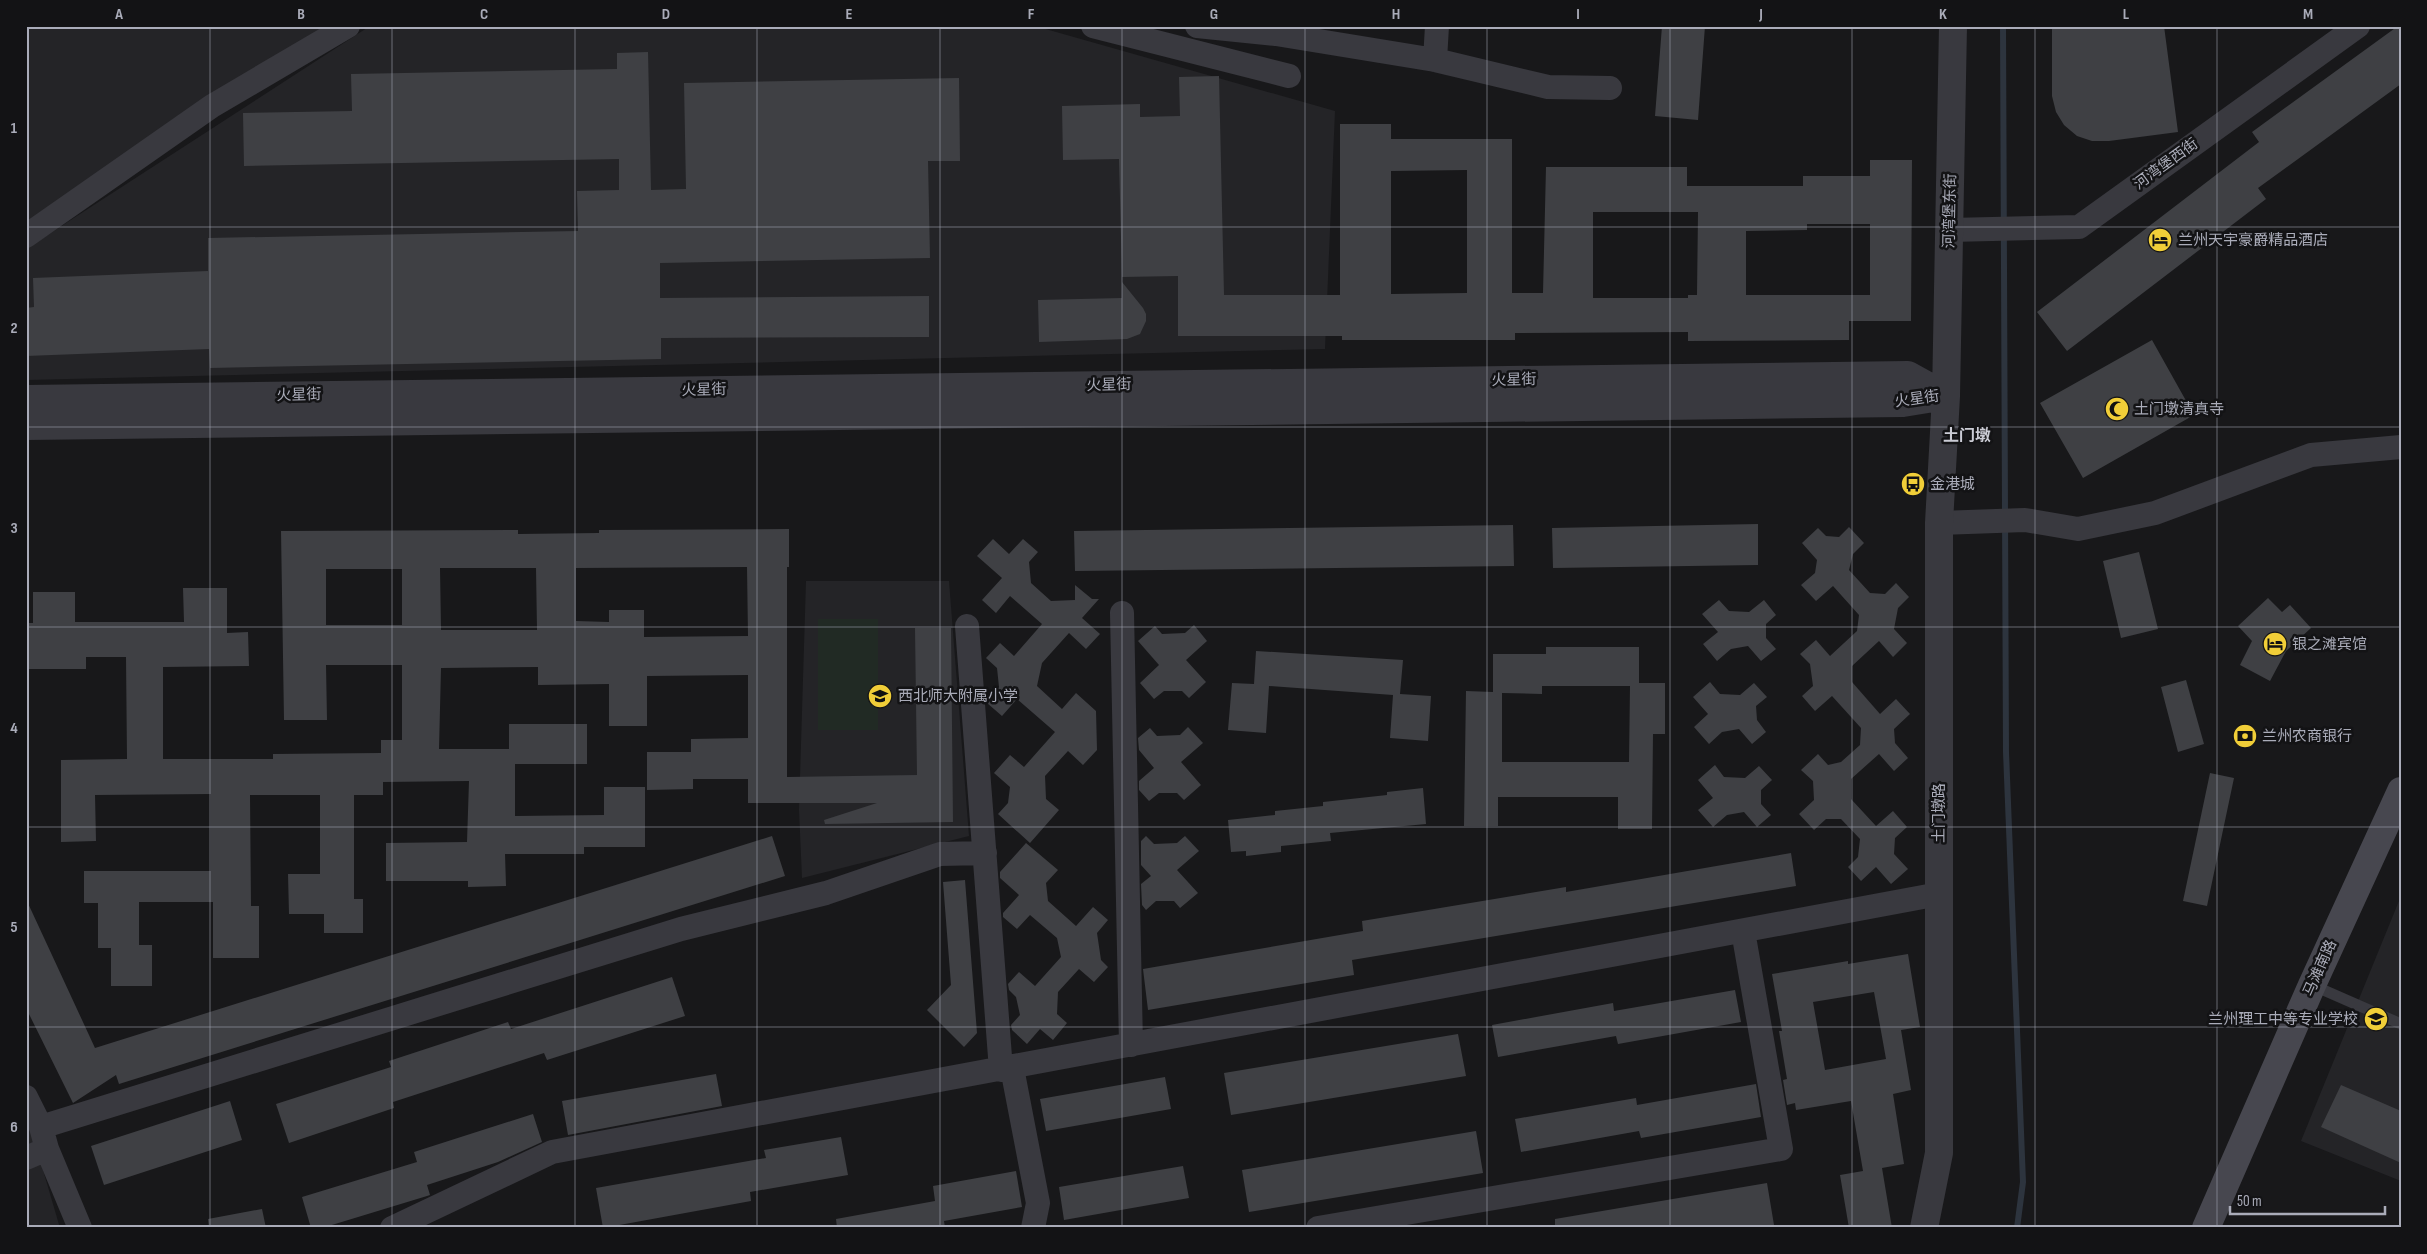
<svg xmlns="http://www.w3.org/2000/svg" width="2427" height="1254" font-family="'Sofia Sans Condensed','Noto Sans SC',sans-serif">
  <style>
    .built { fill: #242427 }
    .green { fill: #212a24 }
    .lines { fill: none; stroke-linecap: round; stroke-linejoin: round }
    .stream { stroke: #2d343e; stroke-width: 6 }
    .building { fill: #3f4044; fill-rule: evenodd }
    .service { stroke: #39393f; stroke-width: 11 }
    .minor { stroke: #39393f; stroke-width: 24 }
    .tertiary { stroke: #39393f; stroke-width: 28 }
    .secondary { stroke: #47474f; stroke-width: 28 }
    .grid { fill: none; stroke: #aaacb9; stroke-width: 1; stroke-opacity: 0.55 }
    .labels { text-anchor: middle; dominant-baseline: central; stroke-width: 5; stroke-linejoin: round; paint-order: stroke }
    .street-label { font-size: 15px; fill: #aaacb9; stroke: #131315 }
    .poi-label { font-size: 15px; fill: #aaacb9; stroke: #131315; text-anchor: start }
    .neighbourhood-label { font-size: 16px; font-weight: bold; fill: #cbccd5; stroke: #131315 }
    .neatline { fill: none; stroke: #aaacb9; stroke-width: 2 }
    .grid-label { font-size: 16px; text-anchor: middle; font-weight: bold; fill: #aaacb9 }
  </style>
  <rect width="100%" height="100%" fill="#18181a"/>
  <path class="built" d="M 26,26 L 344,26 L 26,235 Z
    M 370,26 L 1035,26 L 1335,111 L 1325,349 L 26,380 L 26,249 Z
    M 806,581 L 949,581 L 969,836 L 802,878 L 799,810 Z
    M 2401,896 L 2401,1181 L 2301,1141 Z
    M 26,1118 L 38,1153 L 60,1228 L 26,1228 Z"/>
  <path class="green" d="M 818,619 L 878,619 L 878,730 L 818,730 Z"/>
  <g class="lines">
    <path class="stream" d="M 2003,26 L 2006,752 L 2023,1182 L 2017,1228"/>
  </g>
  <path class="building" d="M 1662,26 L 1705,26 L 1698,120 L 1655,116 Z
    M 2052,26 L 2164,26 L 2178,132 L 2109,141 L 2092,141 L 2077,136 L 2064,125 L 2056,112 L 2052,96 Z
    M 2398,26 L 2401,26 L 2401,84 L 2258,188 L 2266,199 L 2067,351 L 2037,312 L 2259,142 L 2252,132 Z
    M 648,52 L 651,190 L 686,189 L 684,83 L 959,78 L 960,161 L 928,161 L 930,258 L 660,263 L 660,298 L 929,296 L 929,337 L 661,338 L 661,359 L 210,368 L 209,349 L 26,356 L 26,308 L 34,307 L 33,278 L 208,271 L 208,238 L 578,231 L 577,191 L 619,190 L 619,159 L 244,166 L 243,113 L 352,111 L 351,74 L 617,69 L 617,53 Z
    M 1219,76 L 1224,295 L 1340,295 L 1340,124 L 1391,124 L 1391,139 L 1512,139 L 1512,293 L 1543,293 L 1546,167 L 1687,167 L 1687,186 L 1803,186 L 1803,176 L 1870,176 L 1870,160 L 1912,160 L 1911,321 L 1849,321 L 1849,340 L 1688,341 L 1688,332 L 1515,333 L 1515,340 L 1342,340 L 1342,336 L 1178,336 L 1178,276 L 1122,277 L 1119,159 L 1063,160 L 1062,106 L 1140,104 L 1140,117 L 1180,116 L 1179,77 ZM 1467,170 L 1467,293 L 1391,294 L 1391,171 ZM 1593,212 L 1698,212 L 1697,295 L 1688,295 L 1688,298 L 1593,298 ZM 1807,224 L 1870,224 L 1870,295 L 1746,295 L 1746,231 L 1807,230 Z
    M 1122,282 L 1143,308 L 1146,314 L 1146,321 L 1140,334 L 1127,339 L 1039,342 L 1038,300 L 1122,298 Z
    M 2152,340 L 2194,415 L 2083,478 L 2040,403 Z
    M 1758,524 L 1758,565 L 1553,568 L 1552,528 Z
    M 1513,525 L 1514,566 L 1075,571 L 1074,531 Z
    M 1849,527 L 1864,543 L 1853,554 L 1849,570 L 1870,593 L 1885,594 L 1896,583 L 1909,597 L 1898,608 L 1894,629 L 1907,643 L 1893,657 L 1879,641 L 1852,666 L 1852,682 L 1880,714 L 1896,699 L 1910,714 L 1894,729 L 1895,743 L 1908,758 L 1894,771 L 1879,754 L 1851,779 L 1851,799 L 1876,826 L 1893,811 L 1907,827 L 1895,838 L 1894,854 L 1908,869 L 1891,884 L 1876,867 L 1861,881 L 1848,867 L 1858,857 L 1860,839 L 1841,819 L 1826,819 L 1814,830 L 1799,814 L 1814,800 L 1813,781 L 1801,770 L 1818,754 L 1828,765 L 1841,762 L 1860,745 L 1861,728 L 1832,696 L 1815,711 L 1802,696 L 1813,686 L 1810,664 L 1800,654 L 1816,640 L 1830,656 L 1857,631 L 1859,615 L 1833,586 L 1816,601 L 1801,585 L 1815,573 L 1817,560 L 1802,543 L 1818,528 L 1826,536 L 1839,537 Z
    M 789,529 L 789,567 L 787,567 L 787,777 L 917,775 L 915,628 L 951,628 L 953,822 L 825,824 L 824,820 L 877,803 L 748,803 L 748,779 L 693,779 L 693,789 L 647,790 L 647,752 L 691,752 L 691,739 L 748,738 L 748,675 L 647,676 L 647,726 L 609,726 L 609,684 L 538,685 L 538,667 L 441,668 L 439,749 L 509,749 L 509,724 L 587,724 L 587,764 L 515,764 L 515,816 L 604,815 L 604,787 L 645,787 L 645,847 L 584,847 L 584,854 L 505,854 L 506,886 L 468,887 L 468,881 L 386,881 L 386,843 L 467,842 L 469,781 L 383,782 L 383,795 L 354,795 L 354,899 L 363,899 L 363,933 L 324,933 L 324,914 L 289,914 L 288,874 L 320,874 L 320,795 L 250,795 L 251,906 L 259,906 L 259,958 L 213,958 L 213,902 L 139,902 L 139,945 L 152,945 L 152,986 L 111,986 L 111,948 L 98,948 L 98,903 L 84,903 L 84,871 L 211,871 L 211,794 L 95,795 L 96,841 L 61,842 L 61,760 L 127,759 L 126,657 L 86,657 L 86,669 L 26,669 L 26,623 L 33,623 L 33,592 L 75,592 L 75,622 L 184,622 L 183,588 L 227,588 L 227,633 L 248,632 L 249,666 L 163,667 L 163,759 L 273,759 L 273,754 L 381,753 L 381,740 L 402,740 L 402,665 L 326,665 L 327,720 L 284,720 L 281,531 L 518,530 L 518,534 L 599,533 L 599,530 ZM 747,567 L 748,636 L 644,637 L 644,610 L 609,610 L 609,622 L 576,621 L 576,568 ZM 440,568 L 536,568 L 537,630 L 441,630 ZM 326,569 L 402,569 L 402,625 L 326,625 Z
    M 993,539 L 1009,554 L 1023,539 L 1038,552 L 1029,562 L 1031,583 L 1051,601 L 1075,600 L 1075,585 L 1092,599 L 1099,599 L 1082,618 L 1100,634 L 1086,649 L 1069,633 L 1042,663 L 1037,686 L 1062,709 L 1076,693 L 1096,711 L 1097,750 L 1083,765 L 1068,751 L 1045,776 L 1046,799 L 1059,810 L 1030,843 L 998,814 L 1008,803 L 1010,787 L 994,773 L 1010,755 L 1024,767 L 1055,732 L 1017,699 L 1002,716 L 987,703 L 999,687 L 997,668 L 986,658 L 1000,643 L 1014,656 L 1042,624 L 1010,596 L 996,613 L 982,600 L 1002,578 L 977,556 Z
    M 2139,552 L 2158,629 L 2121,638 L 2103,561 Z
    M 2268,598 L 2282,612 L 2290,605 L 2311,628 L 2286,651 L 2270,681 L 2240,665 L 2252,641 L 2238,626 Z
    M 1719,600 L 1729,611 L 1749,612 L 1764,600 L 1776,615 L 1766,624 L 1766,638 L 1776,649 L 1761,661 L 1748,646 L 1731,649 L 1717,661 L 1703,644 L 1718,632 L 1702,614 Z
    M 1194,625 L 1207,641 L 1186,660 L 1206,682 L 1189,698 L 1182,691 L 1164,691 L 1154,699 L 1140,683 L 1159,665 L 1138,641 L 1155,626 L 1162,634 L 1185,633 Z
    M 1546,647 L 1639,647 L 1639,683 L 1665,683 L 1665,734 L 1653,734 L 1652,829 L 1618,829 L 1618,797 L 1498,797 L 1498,826 L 1464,826 L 1466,691 L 1493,692 L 1493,654 L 1546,654 ZM 1542,686 L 1630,686 L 1629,762 L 1502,762 L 1502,693 L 1542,694 Z
    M 1256,651 L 1403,660 L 1400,694 L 1431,696 L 1428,741 L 1390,738 L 1393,695 L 1269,686 L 1266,733 L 1228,730 L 1232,683 L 1254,684 Z
    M 2186,680 L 2204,744 L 2178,752 L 2161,687 Z
    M 1710,682 L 1720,694 L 1740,695 L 1754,683 L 1767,697 L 1756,706 L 1757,720 L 1766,732 L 1752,744 L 1739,729 L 1722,732 L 1709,744 L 1694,727 L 1708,714 L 1693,697 Z
    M 1188,727 L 1203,743 L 1181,762 L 1201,785 L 1184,800 L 1177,793 L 1159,793 L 1149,801 L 1139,790 L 1139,781 L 1154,768 L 1139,750 L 1138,738 L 1150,728 L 1157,736 L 1180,735 Z
    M 1715,765 L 1724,777 L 1745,778 L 1759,766 L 1772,780 L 1761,790 L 1761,804 L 1771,815 L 1757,827 L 1744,812 L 1727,815 L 1713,827 L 1698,810 L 1713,798 L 1698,780 Z
    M 2210,773 L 2234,778 L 2207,906 L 2183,901 Z
    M 1423,788 L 1426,824 L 1330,833 L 1331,841 L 1281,846 L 1281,852 L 1246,856 L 1246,851 L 1231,852 L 1228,820 L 1275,815 L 1275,811 L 1323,806 L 1323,802 L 1387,795 L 1387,792 Z
    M 772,836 L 785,876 L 119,1084 L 116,1075 L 73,1103 L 26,1008 L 26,899 L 95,1048 Z
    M 1146,836 L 1154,844 L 1177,843 L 1185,836 L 1199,851 L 1177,870 L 1198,893 L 1180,908 L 1174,901 L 1156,901 L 1146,910 L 1142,905 L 1141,884 L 1151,876 L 1141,865 L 1141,841 Z
    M 1026,843 L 1058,870 L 1046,883 L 1048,901 L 1076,926 L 1093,907 L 1108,920 L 1097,933 L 1101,960 L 1108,967 L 1094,982 L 1079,969 L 1058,992 L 1057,1014 L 1067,1023 L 1053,1040 L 1040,1029 L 1027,1044 L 1012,1030 L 1011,1025 L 1020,1015 L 1016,997 L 1009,990 L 1008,984 L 1019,972 L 1035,986 L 1061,957 L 1057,938 L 1030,915 L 1017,929 L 1003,917 L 1003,913 L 1019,895 L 1000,878 L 1000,872 Z
    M 1791,853 L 1796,886 L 1352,960 L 1354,975 L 1148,1010 L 1143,969 L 1363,931 L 1362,921 L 1566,887 L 1566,892 Z
    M 965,880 L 977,1033 L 964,1047 L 927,1010 L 951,985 L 943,882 Z
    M 1908,954 L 1920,1027 L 1901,1030 L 1911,1090 L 1893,1094 L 1904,1164 L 1882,1168 L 1892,1228 L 1849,1228 L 1840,1175 L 1863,1171 L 1851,1101 L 1796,1110 L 1795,1103 L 1787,1105 L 1783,1080 L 1787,1079 L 1779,1031 L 1782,1031 L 1772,974 L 1848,961 L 1848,964 ZM 1874,992 L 1886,1059 L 1825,1070 L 1813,1002 Z
    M 672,977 L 685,1016 L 547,1060 L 544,1053 L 393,1102 L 394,1108 L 289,1143 L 276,1104 L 391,1067 L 389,1061 L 508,1022 L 511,1029 Z
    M 1735,990 L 1741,1022 L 1618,1044 L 1616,1036 L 1498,1057 L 1492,1025 L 1613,1003 L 1614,1011 Z
    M 1458,1034 L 1466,1076 L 1231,1115 L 1224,1073 Z
    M 716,1074 L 722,1106 L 568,1135 L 562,1101 Z
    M 1165,1077 L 1171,1109 L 1046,1131 L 1040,1099 Z
    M 1756,1084 L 1761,1117 L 1641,1138 L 1639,1131 L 1521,1152 L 1515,1119 L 1636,1098 L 1637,1105 Z
    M 2341,1085 L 2401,1111 L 2401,1163 L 2321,1127 Z
    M 230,1101 L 242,1140 L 104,1185 L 91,1146 Z
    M 533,1114 L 542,1142 L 498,1162 L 427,1185 L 430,1195 L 427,1196 L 322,1228 L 311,1228 L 302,1197 L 417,1162 L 414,1152 Z
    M 1476,1131 L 1483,1173 L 1249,1212 L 1242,1170 Z
    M 841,1137 L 848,1175 L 750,1192 L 751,1201 L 603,1228 L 596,1188 L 766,1158 L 764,1150 Z
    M 1183,1166 L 1189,1198 L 1064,1220 L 1059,1187 Z
    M 1016,1171 L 1022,1207 L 944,1221 L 945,1228 L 837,1228 L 836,1219 L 935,1201 L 933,1186 Z
    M 1767,1183 L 1774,1225 L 1758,1228 L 1555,1228 L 1555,1219 Z
    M 262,1209 L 266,1228 L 209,1228 L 208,1219 Z"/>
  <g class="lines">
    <path class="service" d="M 2312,985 L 2401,1024"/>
    <path class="minor" d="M 1093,26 L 1289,76
      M 1197,26 L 1276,34 L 1435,60 L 1548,87 L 1610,88
      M 1435,60 L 1437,26
      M 1950,230 L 2079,227 L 2358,26
      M 26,236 L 212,106 L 348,26
      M 1939,523 L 2025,520 L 2078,529 L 2155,513 L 2311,455 L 2401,447
      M 1122,613 L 1131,1045
      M 967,626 L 1001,1070
      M 1012,1068 L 1038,1203 L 1033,1228
      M 26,1097 L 41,1127 L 47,1149 L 80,1228
      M 41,1127 L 681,929 L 826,893 L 940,854 L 985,853
      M 26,1158 L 47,1149
      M 392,1228 L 552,1152 L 1939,894
      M 1318,1228 L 1781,1149 L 1743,931"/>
    <path class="tertiary" d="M 26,399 L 1908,375 L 1946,396
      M 26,426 L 1903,403 L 1946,396
      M 1924,1228 L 1939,1153 L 1939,523 L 1946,396 L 1953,26"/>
    <path class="secondary" d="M 2206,1228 L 2312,985 L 2401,791"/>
  </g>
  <path class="grid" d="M 210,26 L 210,1228M 392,26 L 392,1228M 575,26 L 575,1228M 757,26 L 757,1228M 940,26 L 940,1228M 1122,26 L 1122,1228M 1305,26 L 1305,1228M 1487,26 L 1487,1228M 1670,26 L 1670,1228M 1852,26 L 1852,1228M 2035,26 L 2035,1228M 2217,26 L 2217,1228M 26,227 L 2401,227M 26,427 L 2401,427M 26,627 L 2401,627M 26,827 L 2401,827M 26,1027 L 2401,1027"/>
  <defs>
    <g id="hotel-disc" transform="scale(1.25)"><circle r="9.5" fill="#f1ce38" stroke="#131315"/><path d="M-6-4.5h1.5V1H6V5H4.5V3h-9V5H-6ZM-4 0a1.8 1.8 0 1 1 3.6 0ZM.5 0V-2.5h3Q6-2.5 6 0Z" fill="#111"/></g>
    <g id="mosque-disc" transform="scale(1.25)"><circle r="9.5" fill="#f1ce38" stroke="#131315"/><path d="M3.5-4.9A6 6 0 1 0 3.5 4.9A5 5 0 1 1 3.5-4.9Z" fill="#111"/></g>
    <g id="bus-disc" transform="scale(1.25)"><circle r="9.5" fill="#f1ce38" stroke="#131315"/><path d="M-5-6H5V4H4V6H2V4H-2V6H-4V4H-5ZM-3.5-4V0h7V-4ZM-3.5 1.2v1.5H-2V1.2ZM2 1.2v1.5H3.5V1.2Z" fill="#111"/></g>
    <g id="school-disc" transform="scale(1.25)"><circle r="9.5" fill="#f1ce38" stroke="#131315"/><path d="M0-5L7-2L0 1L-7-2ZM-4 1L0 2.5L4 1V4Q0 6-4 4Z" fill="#111"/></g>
    <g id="bank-disc" transform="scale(1.25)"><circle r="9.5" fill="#f1ce38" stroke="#131315"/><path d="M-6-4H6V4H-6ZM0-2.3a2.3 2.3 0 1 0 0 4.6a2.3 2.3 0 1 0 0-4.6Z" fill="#111"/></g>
    <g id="university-disc" transform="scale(1.25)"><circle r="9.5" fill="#f1ce38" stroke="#131315"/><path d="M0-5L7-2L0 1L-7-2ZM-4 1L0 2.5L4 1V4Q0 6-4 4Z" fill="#111"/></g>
  </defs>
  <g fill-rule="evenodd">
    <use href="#hotel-disc" x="2160" y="240"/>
    <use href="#mosque-disc" x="2117" y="409"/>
    <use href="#bus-disc" x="1913" y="484"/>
    <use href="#hotel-disc" x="2275" y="644"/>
    <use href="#school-disc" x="880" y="696"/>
    <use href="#bank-disc" x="2245" y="736"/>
    <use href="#university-disc" x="2376" y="1019"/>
  </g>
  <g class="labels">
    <g class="street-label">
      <text transform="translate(2166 164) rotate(-36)">河湾堡西街</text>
      <text transform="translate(1950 211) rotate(-89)">河湾堡东街</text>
      <text transform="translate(1514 380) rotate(-1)">火星街</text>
      <text transform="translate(1109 385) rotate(-1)">火星街</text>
      <text transform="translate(704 390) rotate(-1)">火星街</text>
      <text transform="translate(299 395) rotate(-1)">火星街</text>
      <text transform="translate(1917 399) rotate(-8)">火星街</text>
      <text transform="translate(1939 813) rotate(-90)">土门墩路</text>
      <text transform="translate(2320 968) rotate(-66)">马滩南路</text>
    </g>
    <g class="poi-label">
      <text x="2178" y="240">兰州天宇豪爵精品酒店</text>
      <text x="2134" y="409">土门墩清真寺</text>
      <text x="1930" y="484">金港城</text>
      <text x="2292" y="644">银之滩宾馆</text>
      <text x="898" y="696">西北师大附属小学</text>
      <text x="2262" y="736">兰州农商银行</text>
      <text x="2358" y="1019" text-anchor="end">兰州理工中等专业学校</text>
    </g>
    <g class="neighbourhood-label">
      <text x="1967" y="436">土门墩</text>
    </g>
  </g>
  <rect width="2427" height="1254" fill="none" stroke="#131315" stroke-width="55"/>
  <path d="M2230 1206v8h155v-8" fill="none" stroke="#aaacb9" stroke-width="2.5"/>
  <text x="2237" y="1206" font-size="15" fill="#aaacb9" stroke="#131315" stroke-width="4" paint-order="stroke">50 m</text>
  <rect x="28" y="28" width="2372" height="1198" class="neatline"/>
  <g class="grid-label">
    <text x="119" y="19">A</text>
    <text x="301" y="19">B</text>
    <text x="484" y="19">C</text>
    <text x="666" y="19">D</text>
    <text x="849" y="19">E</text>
    <text x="1031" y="19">F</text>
    <text x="1214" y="19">G</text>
    <text x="1396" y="19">H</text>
    <text x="1578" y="19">I</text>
    <text x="1761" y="19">J</text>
    <text x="1943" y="19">K</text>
    <text x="2126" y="19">L</text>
    <text x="2308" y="19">M</text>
    <text x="14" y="133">1</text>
    <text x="14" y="333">2</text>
    <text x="14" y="533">3</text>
    <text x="14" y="733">4</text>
    <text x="14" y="932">5</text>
    <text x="14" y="1132">6</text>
  </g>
</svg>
